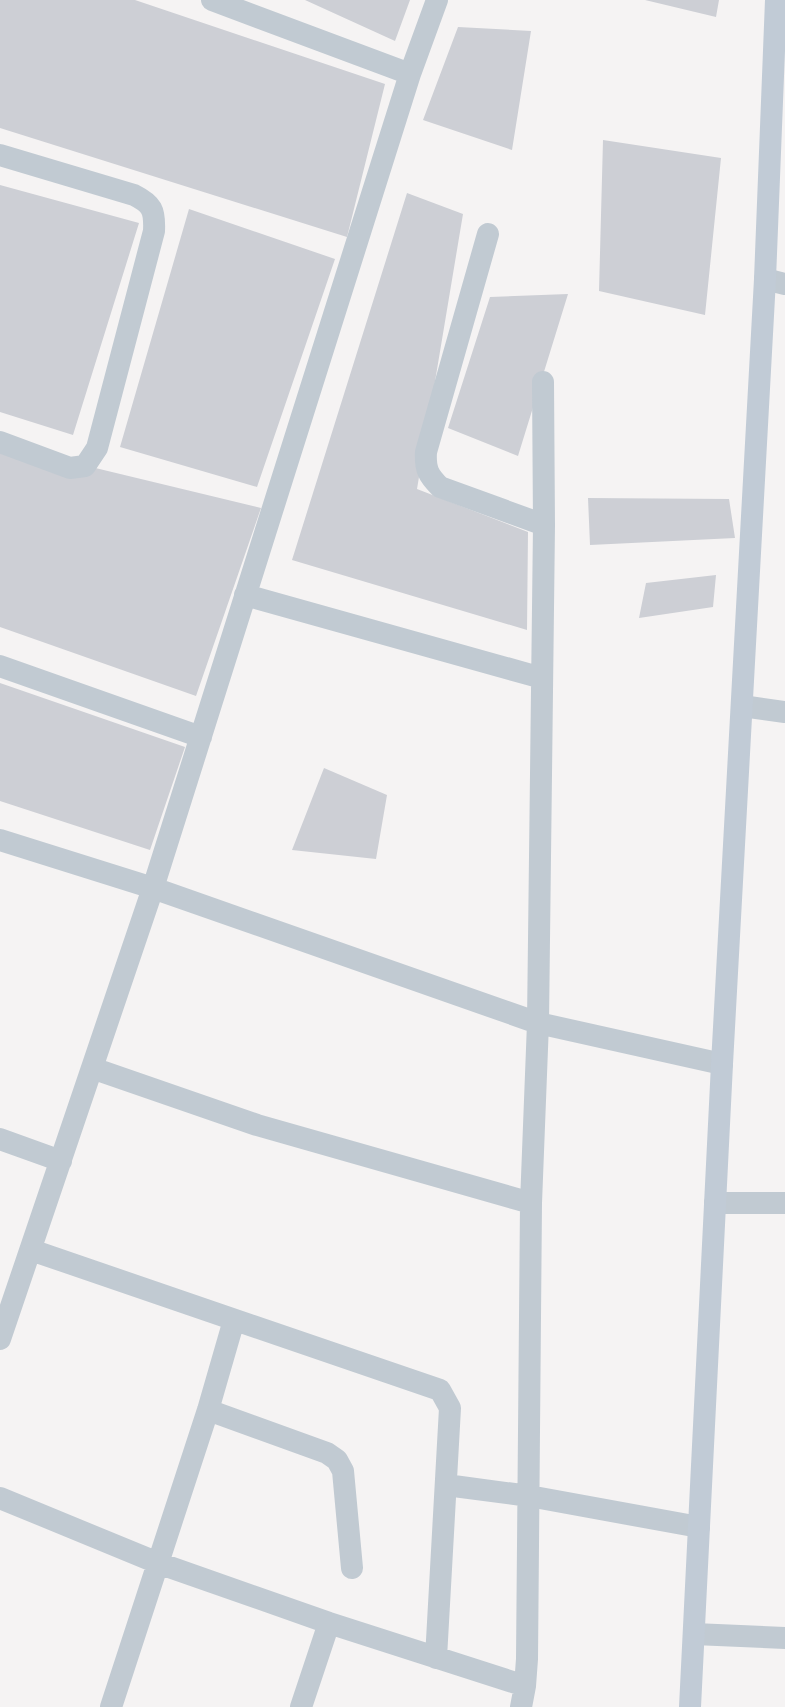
<svg xmlns="http://www.w3.org/2000/svg" width="785" height="1707" font-family="'Alegreya Sans',sans-serif">
  <style>
    .building { fill: #cdcfd5 }
    .lines { fill: none; stroke-linecap: round; stroke-linejoin: round }
    .street { stroke: #c1cad2; stroke-width: 22 }
    .secondary { stroke: #c1cbd6; stroke-width: 22 }
  </style>
  <rect width="100%" height="100%" fill="#f5f3f3"/>
  <path class="building" d="M 0,0 L 135,0 L 385,84 L 347,237 L 0,128 Z
    M 305,0 L 410,0 L 395,41 Z
    M 645,0 L 719,0 L 716,17 Z
    M 458,27 L 531,31 L 512,150 L 423,120 Z
    M 603,140 L 721,158 L 705,315 L 599,291 Z
    M 0,185 L 139,223 L 73,435 L 0,412 Z
    M 407,193 L 463,214 L 417,489 L 528,532 L 527,630 L 292,560 Z
    M 189,209 L 335,259 L 257,487 L 120,447 Z
    M 568,294 L 518,456 L 448,428 L 490,297 Z
    M 0,445 L 261,508 L 196,696 L 0,627 Z
    M 588,498 L 729,499 L 735,538 L 590,545 Z
    M 716,575 L 713,607 L 639,618 L 646,583 Z
    M 0,683 L 185,747 L 150,850 L 0,801 Z
    M 324,768 L 387,795 L 376,859 L 292,850 Z"/>
  <g class="lines">
    <path class="street" d="M 212,0 L 410,74
      M 0,155 L 134,195 C 152,204 155,210 154,231 L 97,448 L 85,466 L 70,468 L 0,442
      M 488,234 L 426,452 C 425,469 428,475 440,487 L 544,525
      M 765,279 L 785,284
      M 245,595 L 542,678
      M 0,666 L 201,737
      M 742,706 L 785,712
      M 0,840 L 153,888 L 538,1023 L 722,1064
      M 92,1068 L 257,1125 L 531,1203
      M 0,1139 L 61,1161
      M 715,1203 L 785,1203
      M 31,1250 L 440,1390 L 450,1408 L 436,1658
      M 0,1339 L 153,888 L 410,74 L 437,0
      M 208,1410 L 327,1453 L 337,1460 L 343,1471 L 352,1568
      M 446,1485 L 529,1496 L 699,1527
      M 0,1498 L 158,1563 L 329,1623 L 525,1686
      M 694,1634 L 785,1638
      M 111,1707 L 208,1410 L 234,1320
      M 301,1707 L 329,1623
      M 521,1707 L 525,1686 L 527,1659 L 531,1203 L 538,1023 L 544,525 L 543,382"/>
    <path class="secondary" d="M 690,1707 L 722,1064 L 765,279 L 776,0"/>
  </g>
</svg>
